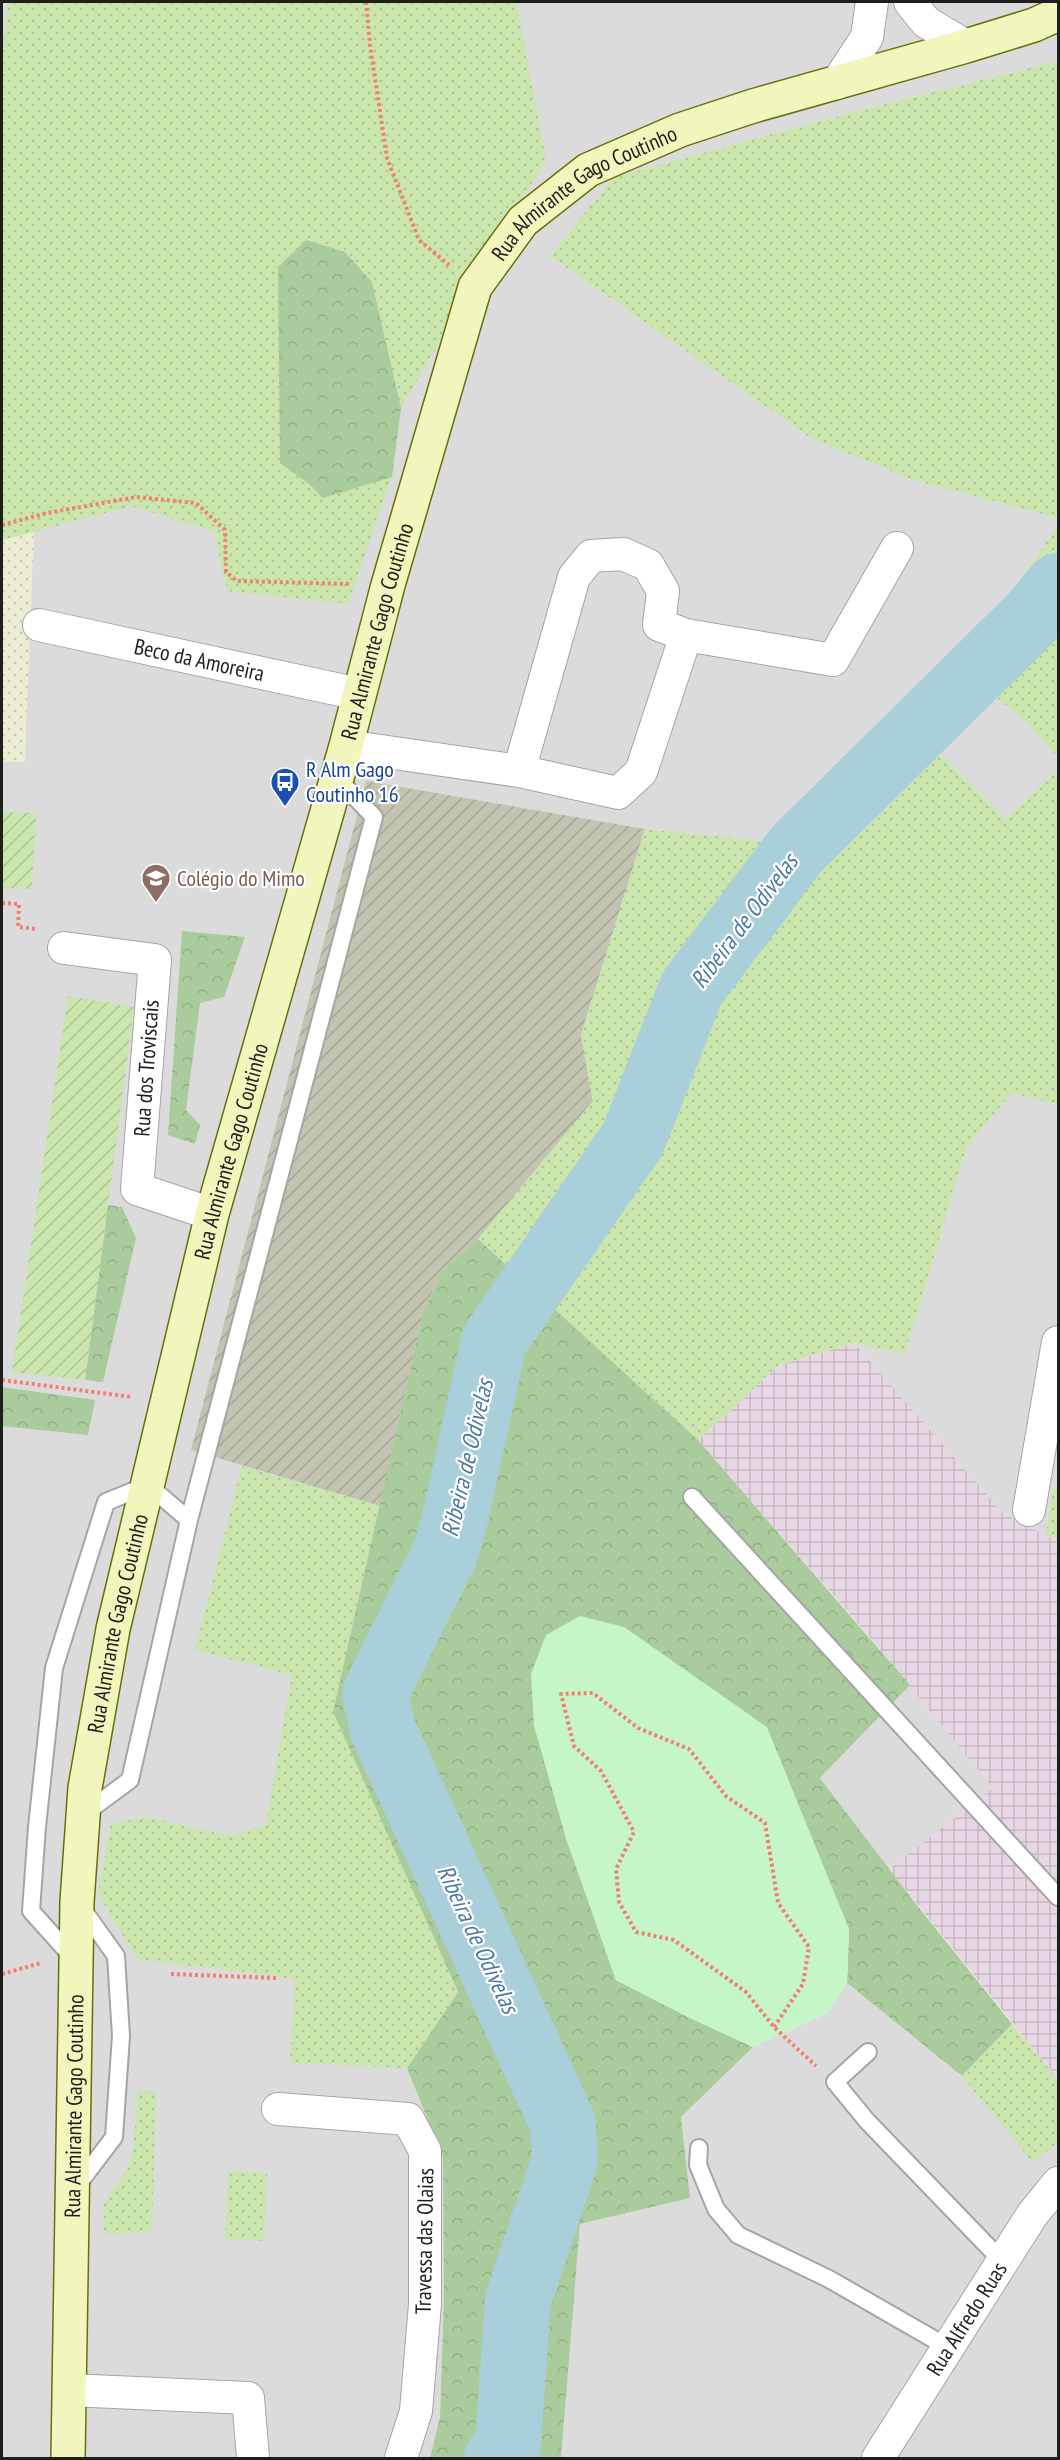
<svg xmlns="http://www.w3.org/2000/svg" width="1060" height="2460" font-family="'PT Sans Narrow',sans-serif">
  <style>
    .residential { fill: #dcdbdb }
    .industrial { fill: url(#industrial-grid) }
    .construction { fill: url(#construction-furrows) }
    .farmland { fill: url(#farmland-dots) }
    .grass { fill: url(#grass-dots) }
    .forest { fill: url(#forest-crowns) }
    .park { fill: #c4f6c8 }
    .garden { fill: url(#garden-furrows) }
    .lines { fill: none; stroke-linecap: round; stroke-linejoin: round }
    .river { stroke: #a8cfda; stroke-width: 66 }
    .lane-casing { stroke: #a5a5a5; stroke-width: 20 }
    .street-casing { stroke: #a5a5a5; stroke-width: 34 }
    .secondary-casing { stroke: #65700b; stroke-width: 36 }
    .path { stroke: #f27f72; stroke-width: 4; stroke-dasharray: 3 3; stroke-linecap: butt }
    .lane { stroke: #fff; stroke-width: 16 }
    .street { stroke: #fff; stroke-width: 32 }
    .secondary { stroke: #f3f6bc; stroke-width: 33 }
    .labels { text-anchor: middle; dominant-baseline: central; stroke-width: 4.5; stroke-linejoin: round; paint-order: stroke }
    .street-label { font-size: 22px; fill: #1e1e1e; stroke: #fff }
    .transit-label { font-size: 22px; fill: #164399; stroke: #fff; text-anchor: start }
    .education-label { font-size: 22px; fill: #785e54; stroke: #fff; text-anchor: start }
    .water-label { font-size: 24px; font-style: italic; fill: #4d78a1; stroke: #fff }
  </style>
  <defs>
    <pattern id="industrial-grid" width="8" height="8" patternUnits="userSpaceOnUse" patternTransform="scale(1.5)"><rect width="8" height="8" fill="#e7d7e4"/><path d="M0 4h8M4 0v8" fill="none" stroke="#c6b8c3"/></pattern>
    <pattern id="construction-furrows" width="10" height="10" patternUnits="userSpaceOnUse" patternTransform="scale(1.5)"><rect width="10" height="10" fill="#c3c3b1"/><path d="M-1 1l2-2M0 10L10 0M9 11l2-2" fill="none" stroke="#a7a798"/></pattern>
    <pattern id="farmland-dots" width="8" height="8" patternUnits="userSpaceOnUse" patternTransform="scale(1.5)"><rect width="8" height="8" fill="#ebecd1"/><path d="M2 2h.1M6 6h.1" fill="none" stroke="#c9cab3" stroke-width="1.8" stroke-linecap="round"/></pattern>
    <pattern id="grass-dots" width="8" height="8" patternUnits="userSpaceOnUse" patternTransform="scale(1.5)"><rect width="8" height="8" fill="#cae6ad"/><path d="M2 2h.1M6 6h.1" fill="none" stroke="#adc594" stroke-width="1.8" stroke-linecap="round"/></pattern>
    <pattern id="forest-crowns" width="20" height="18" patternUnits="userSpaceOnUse" patternTransform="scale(1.5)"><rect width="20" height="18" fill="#aacc9c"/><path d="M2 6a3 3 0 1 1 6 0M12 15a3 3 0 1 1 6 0" fill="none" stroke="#92af86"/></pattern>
    <pattern id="garden-furrows" width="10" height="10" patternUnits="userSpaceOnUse" patternTransform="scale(1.5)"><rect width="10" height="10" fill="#cae6ad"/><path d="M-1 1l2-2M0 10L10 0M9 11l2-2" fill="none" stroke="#adc594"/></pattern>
  </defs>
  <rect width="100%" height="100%" fill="#efebe5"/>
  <path class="residential" d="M 2,2 L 1058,2 L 1058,61 L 866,109 L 614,177 L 550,256 L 812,439 L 913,480 L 1058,518 L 1058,525 L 1011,595 L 784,843 L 645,829 L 478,1239 L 442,1271 L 423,1313 L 380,1506 L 407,2068 L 443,2158 L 444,2297 L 440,2417 L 430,2458 L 2,2458 Z
    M 987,690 L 1027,723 L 1058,758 L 1058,770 L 1005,820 L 934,749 Z
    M 1012,1093 L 1058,1105 L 1058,1539 L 1046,1536 L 1003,1513 L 854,1343 L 905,1354 L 967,1146 Z
    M 910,1685 L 993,1788 L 889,1869 L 820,1778 Z
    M 847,1983 L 962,2076 L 1012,2024 L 1058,2080 L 1058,2458 L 560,2458 L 580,2224 L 690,2198 L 681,2117 L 753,2047 L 828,2013 Z"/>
  <path class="industrial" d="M 854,1343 L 1003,1513 L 1046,1536 L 1058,1539 L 1058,2080 L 889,1869 L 993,1788 L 868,1635 L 698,1440 L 779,1365 Z"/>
  <path class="construction" d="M 366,781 L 645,829 L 581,1035 L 593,1101 L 478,1239 L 442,1271 L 423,1313 L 380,1506 L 191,1450 Z"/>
  <path class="farmland" d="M 34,532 L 25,762 L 2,762 L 2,540 Z"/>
  <path class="grass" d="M 8,2 L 520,2 L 517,6 L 546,159 L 401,408 L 371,282 L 345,252 L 280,463 L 309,484 L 323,498 L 392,477 L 348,604 L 227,591 L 214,532 L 132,506 L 2,540 L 2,53 Z
    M 1058,61 L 1058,518 L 913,480 L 812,439 L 550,256 L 614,177 L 866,109 Z
    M 1058,525 L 1058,758 L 1027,723 L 987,690 L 934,749 L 1005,820 L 1058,770 L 1058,1105 L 1012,1093 L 967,1146 L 905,1354 L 854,1343 L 779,1365 L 698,1440 L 478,1239 L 593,1101 L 581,1035 L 645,829 L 784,843 L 1010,595 Z
    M 242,1466 L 380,1506 L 333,1712 L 458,1992 L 407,2068 L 290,2063 L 295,1979 L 137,1959 L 98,1894 L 111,1824 L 145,1817 L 231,1836 L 266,1824 L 292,1675 L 195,1650 Z
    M 1053,1488 L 1058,1489 L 1058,1539 L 1046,1536 Z
    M 1012,2024 L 1058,2080 L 1058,2142 L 1033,2163 L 962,2076 Z
    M 138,2090 L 156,2093 L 152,2232 L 104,2234 L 103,2207 L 107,2197 L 126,2172 L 133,2152 Z
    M 228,2171 L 267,2173 L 264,2241 L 225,2239 Z"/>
  <path class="forest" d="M 306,240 L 345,252 L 372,282 L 401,408 L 392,477 L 323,498 L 309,484 L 280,463 L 278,267 Z
    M 182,931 L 245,937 L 224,997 L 200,1003 L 186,1110 L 200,1125 L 195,1144 L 168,1135 Z
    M 108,1205 L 122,1207 L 136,1238 L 103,1382 L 85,1380 Z
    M 478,1239 L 698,1440 L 910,1685 L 820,1778 L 916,1904 L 1012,2024 L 962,2076 L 847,1983 L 849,1929 L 534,1725 L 567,1841 L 616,1980 L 690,2018 L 753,2047 L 681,2117 L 690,2198 L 580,2224 L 561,2458 L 430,2458 L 440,2417 L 444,2297 L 443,2158 L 407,2068 L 458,1992 L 333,1712 L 423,1313 L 442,1271 Z
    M 2,1387 L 95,1400 L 88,1435 L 2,1426 Z"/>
  <path class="park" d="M 580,1616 L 624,1627 L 767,1727 L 849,1929 L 847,1983 L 828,2013 L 753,2047 L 690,2018 L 616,1980 L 567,1841 L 534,1725 L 531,1674 L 546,1635 Z"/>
  <path class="garden" d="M 2,812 L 36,813 L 32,889 L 2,888 Z
    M 68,996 L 134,1007 L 85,1380 L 12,1372 Z"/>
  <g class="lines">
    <path class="river" d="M 497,2458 L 508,2444 L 518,2300 L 565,2160 L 563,2124 L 383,1730 L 375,1694 L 445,1553 L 454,1523 L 494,1341 L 633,1139 L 692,988 L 796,850 L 1034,615 L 1058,586"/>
    <g class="lane-casing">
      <path id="lane" d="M 692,1497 L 1058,1897
        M 189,1520 L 374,817 L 336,777
        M 75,1960 L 31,1911 L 37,1827 L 54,1668 L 106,1502 L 148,1485 L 189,1520 L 130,1780 L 84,1814
        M 868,2052 L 835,2082 L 867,2121 L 1003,2262
        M 699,2148 L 698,2165 L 716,2209 L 738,2235 L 829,2279 L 949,2348
        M 76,2187 L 114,2137 L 121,2036 L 116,1956 L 81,1907"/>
    </g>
    <g class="street-casing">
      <g id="street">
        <path d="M 910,2 L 926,22 L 966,46"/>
        <path d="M 837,83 L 867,37 L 872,2"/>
        <path id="s1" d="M 39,625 L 359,694"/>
        <path d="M 346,746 L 519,771 L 618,793 L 641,772 L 686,635 L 833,660 L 897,548"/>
        <path d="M 519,771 L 574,577 L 591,556 L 623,554 L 648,565 L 663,591 L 659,625 L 686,635"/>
        <path d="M 64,948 L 155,960 L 137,1189 L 212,1214"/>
        <path d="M 1029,1510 L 1058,1342"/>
        <path d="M 278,2109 L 408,2119 L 425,2151 L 425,2304 L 416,2411 L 401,2458"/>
        <path d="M 69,2390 L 248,2398 L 253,2458"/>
        <path id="s2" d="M 878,2458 L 1032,2215 L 1058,2183"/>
      </g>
    </g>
    <g class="secondary-casing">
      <g id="secondary">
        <path id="s3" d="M 68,2458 L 77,1902 L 85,1788 L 113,1629 L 212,1214 L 346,746 L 388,585 L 475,287 L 523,221 L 588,170 L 680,130 L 753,106 L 966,46 L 1034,25 L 1058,14"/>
      </g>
    </g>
    <path class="path" d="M 366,2 L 370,45 L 387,158 L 419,240 L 449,265
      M 2,525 L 47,513 L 136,497 L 196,503 L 225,530 L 226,572 L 237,581 L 351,584
      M 2,903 L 19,904 L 18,927 L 38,929
      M 2,1380 L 132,1397
      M 2,1974 L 41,1963
      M 171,1974 L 276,1978
      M 774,2027 L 803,1984 L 809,1947 L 778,1903 L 765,1823 L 726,1796 L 689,1749 L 638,1728 L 593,1693 L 561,1694 L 574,1746 L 601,1771 L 634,1832 L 616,1869 L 619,1902 L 636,1932 L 674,1940 L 746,1992 L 774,2027 L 816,2066"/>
    <use href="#lane" class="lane"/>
    <use href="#street" class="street"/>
    <use href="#secondary" class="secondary"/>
  </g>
  <defs>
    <g id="bus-pin" transform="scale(1.5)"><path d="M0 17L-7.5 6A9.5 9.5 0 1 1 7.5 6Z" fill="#1a4fb4" stroke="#fff"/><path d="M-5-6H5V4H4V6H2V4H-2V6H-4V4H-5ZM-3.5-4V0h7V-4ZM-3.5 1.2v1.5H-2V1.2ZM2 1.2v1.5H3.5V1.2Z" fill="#fff"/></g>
    <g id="school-pin" transform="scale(1.5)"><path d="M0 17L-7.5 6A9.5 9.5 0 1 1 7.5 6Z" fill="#8d6e63" stroke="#fff"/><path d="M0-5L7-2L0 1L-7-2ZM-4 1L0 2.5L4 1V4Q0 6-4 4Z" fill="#fff"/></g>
  </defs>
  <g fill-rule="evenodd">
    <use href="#bus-pin" x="285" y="782"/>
    <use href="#school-pin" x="156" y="878"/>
  </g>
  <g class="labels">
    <g class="street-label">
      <text stroke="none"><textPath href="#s3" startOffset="2370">Rua Almirante Gago Coutinho</textPath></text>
      <text stroke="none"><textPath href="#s3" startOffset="1864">Rua Almirante Gago Coutinho</textPath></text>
      <text stroke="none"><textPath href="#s1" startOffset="164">Beco da Amoreira</textPath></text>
      <text transform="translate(146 1068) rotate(-86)">Rua dos Troviscais</text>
      <text stroke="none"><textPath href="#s3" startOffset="1324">Rua Almirante Gago Coutinho</textPath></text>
      <text stroke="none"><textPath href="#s3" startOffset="838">Rua Almirante Gago Coutinho</textPath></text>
      <text stroke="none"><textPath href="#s3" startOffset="352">Rua Almirante Gago Coutinho</textPath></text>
      <text transform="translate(424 2241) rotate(-89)">Travessa das Olaias</text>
      <text stroke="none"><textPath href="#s2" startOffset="165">Rua Alfredo Ruas</textPath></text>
    </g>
    <g class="transit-label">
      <text x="306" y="769">R Alm Gago<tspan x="306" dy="25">Coutinho 16</tspan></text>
    </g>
    <g class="education-label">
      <text x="177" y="878">Colégio do Mimo</text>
    </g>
    <g class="water-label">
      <text transform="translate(744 921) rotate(-53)">Ribeira de Odivelas</text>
      <text transform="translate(467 1458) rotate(-77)">Ribeira de Odivelas</text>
      <text transform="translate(478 1939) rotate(65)">Ribeira de Odivelas</text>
    </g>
  </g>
  <rect width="1060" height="2460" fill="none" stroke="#1e1e1e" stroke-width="6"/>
</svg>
